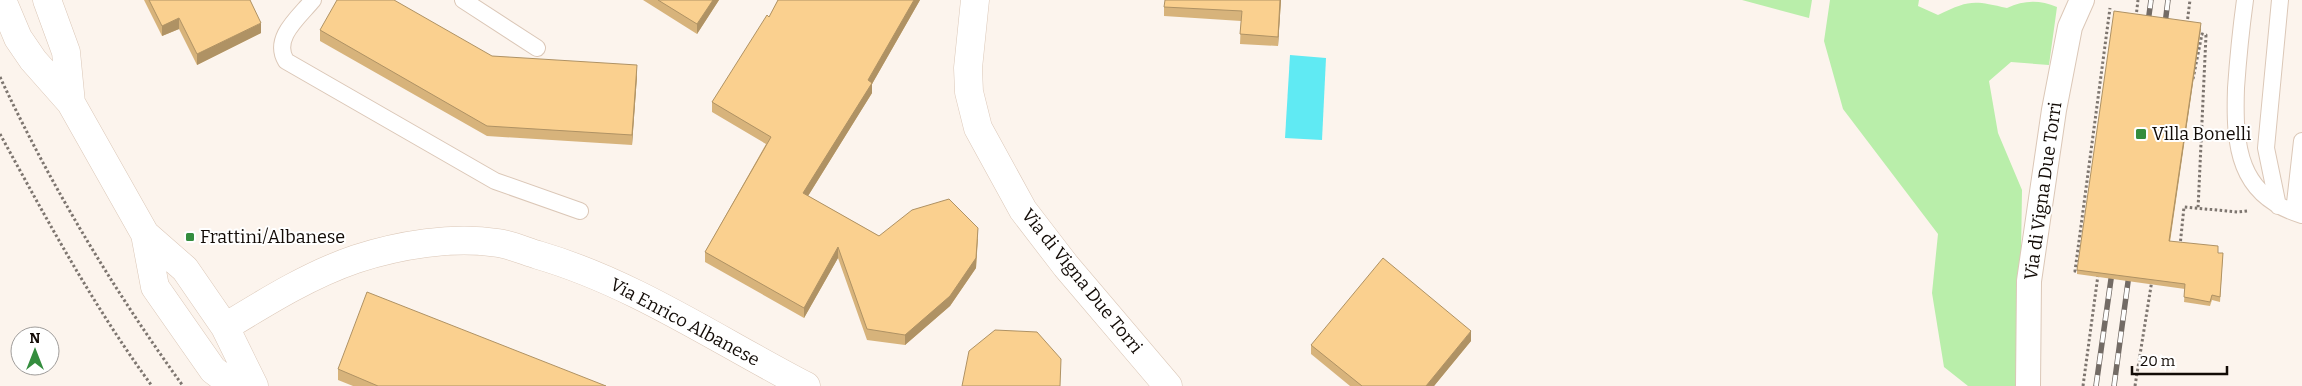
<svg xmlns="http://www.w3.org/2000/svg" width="2302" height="386" font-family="Bitter,serif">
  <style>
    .green { fill: #b9eeaa }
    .water { fill: #60eaf3 }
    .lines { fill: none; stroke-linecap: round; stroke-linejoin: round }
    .service-casing { stroke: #dbc7b7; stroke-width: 18 }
    .pedestrian-casing { stroke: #dbc7b7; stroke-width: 26 }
    .minor-casing { stroke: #dbc7b7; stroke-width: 29 }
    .path { stroke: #7d756f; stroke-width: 3; stroke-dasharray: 2.5 2.5; stroke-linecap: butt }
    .service { stroke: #fff; stroke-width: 16 }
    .pedestrian { stroke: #fff; stroke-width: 24 }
    .minor { stroke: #fff; stroke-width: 28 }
    .rail-casing { stroke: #736b65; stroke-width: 5.5 }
    .rail { stroke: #fff; stroke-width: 4; stroke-dasharray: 11; stroke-linecap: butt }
    .wall { fill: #d7b37b }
    .shaded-wall { fill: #af9264 }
    .building { fill: #fad08f; stroke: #af9264 }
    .poi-dot { fill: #348d3e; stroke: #fff; stroke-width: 2 }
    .labels { text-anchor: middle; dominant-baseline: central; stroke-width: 4; stroke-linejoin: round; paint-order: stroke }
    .poi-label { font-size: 18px; fill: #120b06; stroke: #fff; text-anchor: start }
    .street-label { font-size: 18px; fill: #120b06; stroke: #fff }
  </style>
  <rect width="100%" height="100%" fill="#fcf4ed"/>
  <path class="green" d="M 1742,0 L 1812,0 L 1809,18 Z
    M 1830,0 L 1919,0 L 1918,6 L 1938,15 C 1969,0 1973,0 2007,8 C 2024,0 2040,0 2057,7 L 2049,65 L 2011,62 L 1989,81 L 1998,133 L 2022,190 L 2019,386 L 1968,386 L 1944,367 L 1932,293 L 1938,234 L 1843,109 L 1824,41 Z"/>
  <path class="water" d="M 1290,55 L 1326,58 L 1322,140 L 1285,138 Z"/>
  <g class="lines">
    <g class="service-casing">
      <path id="service" d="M 313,0 C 299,17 272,38 286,61 L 495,181 L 580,211
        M 463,0 L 537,48
        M 2245,0 C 2241,29 2238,59 2236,88 C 2234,146 2238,196 2302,215
        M 2278,206 L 2266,148 L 2280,0
        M 2294,212 L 2302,141"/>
    </g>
    <g class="pedestrian-casing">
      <path id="pedestrian" d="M 2028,386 L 2029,281 L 2054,110 L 2070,27 L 2082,0"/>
    </g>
    <g class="minor-casing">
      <path id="minor" d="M 2,0 L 18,38 L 33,60 L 71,103 L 145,234 L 155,287 L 213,370 L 234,386
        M 47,0 L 66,52 L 71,103
        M 975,0 L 968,68 L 969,92 L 978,128 L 1023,210 L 1066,266 L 1168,386
        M 145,234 L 185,269 L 225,327 L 254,386
        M 225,327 C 266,302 309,275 356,259 C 399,245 452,236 498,243 C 511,245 525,251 538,255 C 634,283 717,340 806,386"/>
    </g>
    <path class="path" d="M 2136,17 L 2138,0
      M 2187,24 L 2190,0
      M 0,77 C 51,186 113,289 183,386
      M 2193,79 L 2202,34 L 2206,35 L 2198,209
      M 0,134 C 47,220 94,307 152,386
      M 2180,246 L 2184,207 L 2238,212 L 2247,211
      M 2081,272 L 2075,271 L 2110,8
      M 2083,386 L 2098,275
      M 2135,386 L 2152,280"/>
    <use href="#service" class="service"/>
    <use href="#pedestrian" class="pedestrian"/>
    <use href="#minor" class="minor"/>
    <g class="rail-casing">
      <path id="rail" d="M 2147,30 L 2151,0
        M 2164,32 L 2168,0
        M 2096,386 L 2113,265
        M 2114,386 L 2130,267"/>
    </g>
    <use href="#rail" class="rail"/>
  </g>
  <path class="wall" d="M 144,0 L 250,0 L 261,33 L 197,65 L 179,29 L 162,36 Z
    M 643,0 L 719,0 L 697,34 Z
    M 778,0 L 920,0 L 872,84 L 872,93 L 808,196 L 879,236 L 978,239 L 976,268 L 950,306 L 905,345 L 867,340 L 838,258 L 804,318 L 705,262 L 705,252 L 766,144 L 712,112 L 712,102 L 769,17 Z
    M 1281,0 L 1278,46 L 1240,44 L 1241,21 L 1164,16 L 1164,7 Z
    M 2201,28 L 2170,242 L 2218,253 L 2223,253 L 2220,302 L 2212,300 L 2210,306 L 2184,302 L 2185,289 L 2077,274 L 2077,270 Z
    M 320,30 L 492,56 L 637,76 L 632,145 L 487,136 L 320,41 Z
    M 1471,341 L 1434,386 L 1350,386 L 1311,354 L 1311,345 Z
    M 338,369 L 606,386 L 353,386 L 338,380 Z"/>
  <path class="shaded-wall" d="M 713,0 L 719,0 L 697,34 L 697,24 Z
    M 914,0 L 920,0 L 872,84 L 872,93 L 803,204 L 803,193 Z
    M 1280,0 L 1281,0 L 1278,46 L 1278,37 Z
    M 179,18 L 179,29 L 162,36 L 162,26 Z
    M 261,23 L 261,33 L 197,65 L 197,54 Z
    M 2201,23 L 2201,28 L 2169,246 L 2169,241 Z
    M 637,65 L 637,76 L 632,145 L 632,135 Z
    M 978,228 L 976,268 L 950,306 L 905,345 L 905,335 Z
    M 838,247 L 838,258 L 804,318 L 804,308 Z
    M 1471,331 L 1471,341 L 1434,386 L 1426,386 Z"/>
  <path class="building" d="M 149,0 L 250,0 L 261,23 L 197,54 L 179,18 L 162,26 Z
    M 337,0 L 394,0 L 492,56 L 637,65 L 632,135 L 487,126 L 320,30 Z
    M 658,0 L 713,0 L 697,24 Z
    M 778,0 L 914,0 L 868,80 L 872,83 L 803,193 L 879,236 L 912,210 L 949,199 L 978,228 L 976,258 L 950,296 L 905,335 L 867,329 L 838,247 L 804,308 L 705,252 L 771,137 L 712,102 L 767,15 L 769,17 Z
    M 1165,0 L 1280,0 L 1278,37 L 1240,34 L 1242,11 L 1164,7 Z
    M 2114,11 L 2201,23 L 2169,241 L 2218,246 L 2218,253 L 2223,253 L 2220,297 L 2212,295 L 2210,302 L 2184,297 L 2185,284 L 2077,270 Z
    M 1383,258 L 1471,331 L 1426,386 L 1362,386 L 1311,345 Z
    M 367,292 L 606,386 L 378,386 L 338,369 Z
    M 995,330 L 1037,332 L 1061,359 L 1060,386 L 962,386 L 969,351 Z"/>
  <g class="poi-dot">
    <rect x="2135" y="128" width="12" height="12" rx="2.5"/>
    <rect x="185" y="232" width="10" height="10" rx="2.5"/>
  </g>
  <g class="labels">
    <g class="poi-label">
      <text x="2152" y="134">Villa Bonelli</text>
      <text x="200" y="237">Frattini/Albanese</text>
    </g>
    <g class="street-label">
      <text transform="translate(2043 191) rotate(-82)">Via di Vigna Due Torri</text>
      <text transform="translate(1082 281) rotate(51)">Via di Vigna Due Torri</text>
      <text transform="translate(685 322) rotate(28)">Via Enrico Albanese</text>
    </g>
  </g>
  <g transform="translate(35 351)"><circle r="24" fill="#ffffff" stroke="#a09d9b"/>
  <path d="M0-4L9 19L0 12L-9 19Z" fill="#348d3e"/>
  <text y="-8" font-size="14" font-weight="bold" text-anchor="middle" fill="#120b06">N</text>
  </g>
  <path d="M2132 366v8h95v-8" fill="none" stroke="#120b06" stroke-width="2.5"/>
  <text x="2140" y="366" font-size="15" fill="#120b06" stroke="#ffffff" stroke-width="4" paint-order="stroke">20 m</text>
</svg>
